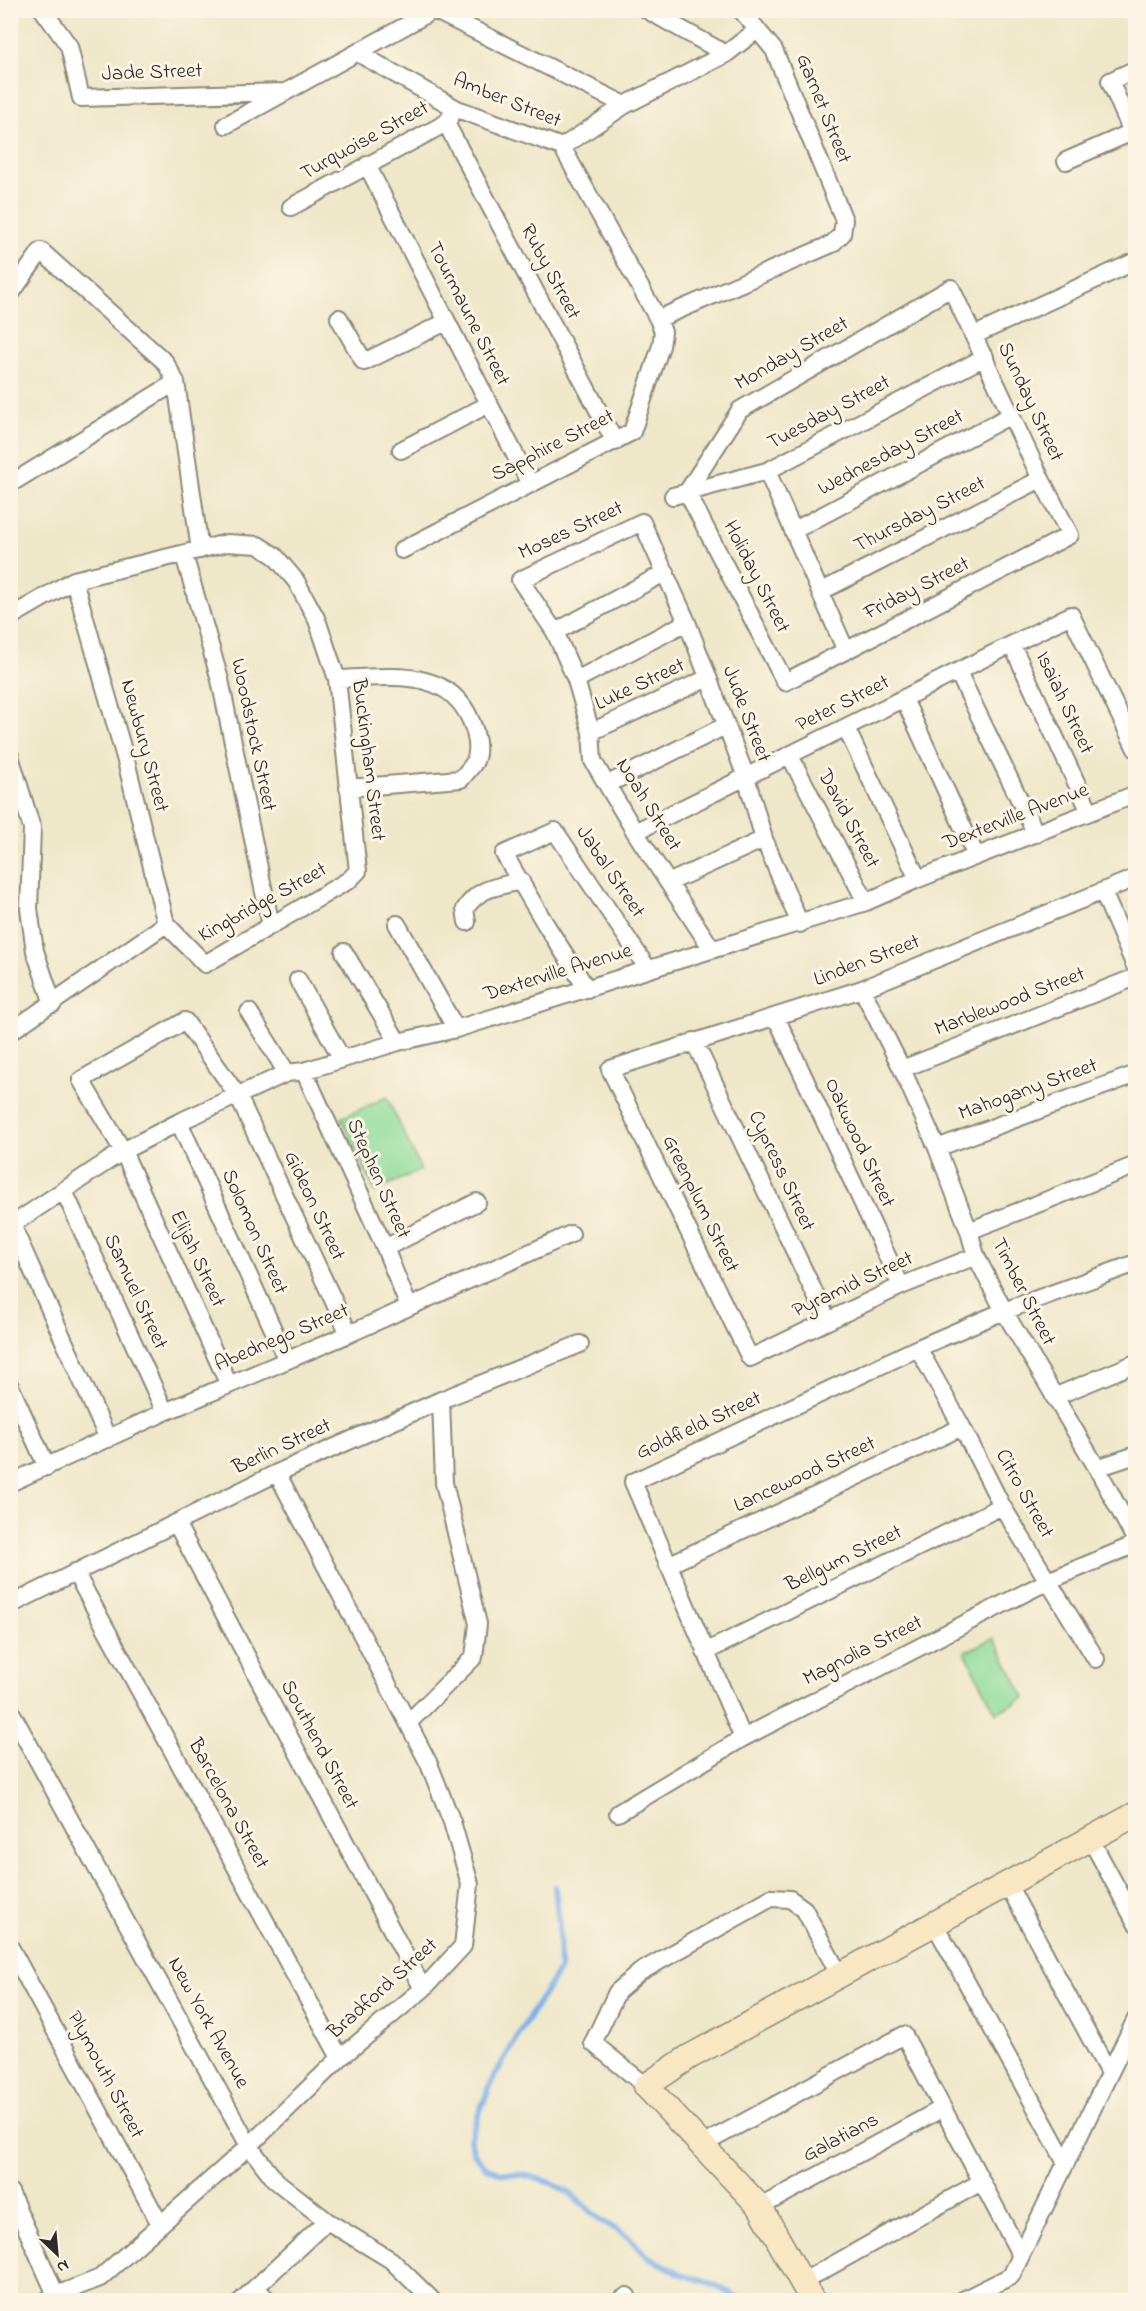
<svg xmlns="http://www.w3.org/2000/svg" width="1146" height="2311" font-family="'Indie Flower',sans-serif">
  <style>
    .green { fill: #8fdc9a; stroke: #5d8462; stroke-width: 1.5 }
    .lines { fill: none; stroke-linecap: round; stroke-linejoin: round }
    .stream { stroke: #7caee8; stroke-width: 6 }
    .street-casing { stroke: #8c897a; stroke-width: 20 }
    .secondary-casing { stroke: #8c897a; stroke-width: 27 }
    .street { stroke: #fff; stroke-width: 16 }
    .secondary { stroke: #f9e7c3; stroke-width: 24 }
    .labels { text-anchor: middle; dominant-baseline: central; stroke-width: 6; stroke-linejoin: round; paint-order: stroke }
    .street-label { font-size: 21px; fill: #2b2b2b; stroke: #fcf5e5 }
  </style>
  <rect width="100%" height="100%" fill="#fcf5e5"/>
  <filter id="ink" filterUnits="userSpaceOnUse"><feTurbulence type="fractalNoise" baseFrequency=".0167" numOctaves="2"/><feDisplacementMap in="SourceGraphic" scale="12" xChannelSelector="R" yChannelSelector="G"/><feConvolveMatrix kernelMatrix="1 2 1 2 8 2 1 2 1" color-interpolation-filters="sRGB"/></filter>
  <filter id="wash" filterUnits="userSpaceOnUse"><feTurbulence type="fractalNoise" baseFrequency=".008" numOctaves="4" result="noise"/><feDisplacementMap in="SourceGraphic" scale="24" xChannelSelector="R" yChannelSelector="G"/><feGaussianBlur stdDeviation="1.35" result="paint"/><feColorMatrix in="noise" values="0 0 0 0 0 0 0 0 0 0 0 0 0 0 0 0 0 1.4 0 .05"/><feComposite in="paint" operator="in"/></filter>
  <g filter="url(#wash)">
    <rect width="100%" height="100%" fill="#eee7c9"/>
    <path class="green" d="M 387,1097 L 421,1170 L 375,1191 L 341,1118 Z
      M 994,1638 L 1025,1698 L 996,1713 L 965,1652 Z"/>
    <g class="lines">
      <path class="stream" d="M 555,1887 L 559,1923 L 560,1969 L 531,2014 L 494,2077 L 479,2113 L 470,2140 L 474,2153 L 486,2167 L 501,2173 L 524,2175 L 552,2183 L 571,2194 L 600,2220 L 627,2236 L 647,2256 L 681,2274 L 709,2282 L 742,2300"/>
    </g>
  </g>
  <g filter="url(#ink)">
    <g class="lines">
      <g class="street-casing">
        <path id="street" d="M 43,10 L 69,46 L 81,98 L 284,92
          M 434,10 L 625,105
          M 647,10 L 726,54
          M 358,53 L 457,109 L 562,147 L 658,319 L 663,332 L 661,346 L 632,432 L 402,550
          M 446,123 L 615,442
          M 226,125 L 434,10
          M 562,147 L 625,105 L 726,54 L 757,30
          M 1066,161 L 1132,132 L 1110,81 L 1136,69
          M 367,165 L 530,484
          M 291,207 L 446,123 L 451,116
          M 951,288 L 1041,479 L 1070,535 L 785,682 L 687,492 L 740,410 Z
          M 10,295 L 41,251 L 165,362 L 176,382 L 200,550
          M 339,318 L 364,362 L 446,322
          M 658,319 L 832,244 L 842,234 L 844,220 L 774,50 L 741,10
          M 975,335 L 1136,261
          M 401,450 L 489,404
          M 767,471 L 846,651
          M 10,484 L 176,382
          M 673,496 L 767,471 L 985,357
          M 793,531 L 1011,415
          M 184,555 L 220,680 L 271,926
          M 74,580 L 126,761 L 166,924
          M 820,592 L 1041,479
          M 10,617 L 74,580 L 227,543 L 258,545 L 275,556 L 296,581 L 317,620 L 337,679 L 358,871 L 349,880 L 205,964 L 166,924
          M 555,632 L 666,572
          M 1012,645 L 1090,812
          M 958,672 L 1036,834
          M 337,679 C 386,678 448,665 471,721 C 476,732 480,749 475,761 C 472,767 465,774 461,779 L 348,788
          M 576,680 L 687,622
          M 904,699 L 976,856
          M 846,728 L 918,879
          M 591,732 L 708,678
          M 10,756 L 32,828 L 29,909 L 35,951 L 53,1004
          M 790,756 L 866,902
          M 608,784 L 725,726
          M 635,832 L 1071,615 L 1136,749
          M 670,882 L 764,839
          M 1103,892 L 1136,968
          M 467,922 L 465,909 C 479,887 497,887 521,881
          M 397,924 L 456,1029
          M 712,949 L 635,832 L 593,761 L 591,732 L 576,680 L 555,632 L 520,580 L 642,522 L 687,622 L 746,777 L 764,839 L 800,924
          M 344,952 L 398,1042
          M 298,980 L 342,1059
          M 587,989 L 546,925 L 504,854 L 555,831 L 648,969
          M 862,989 L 902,1069 L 937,1148 L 969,1231 L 976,1256 L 1004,1311 L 1097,1468 L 1136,1541
          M 249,1012 L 287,1073
          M 776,1017 L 901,1286
          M 10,1032 L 166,924
          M 694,1041 L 828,1321
          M 902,1069 L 1136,977
          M 304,1071 L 385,1248 L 409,1307
          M 179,1122 L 287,1360
          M 937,1148 L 1136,1074
          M 64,1191 L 165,1412
          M 12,1225 L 108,1439
          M 10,1226 L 123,1151 L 179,1122 L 287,1073 L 304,1071 L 398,1042 L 456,1029 L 866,902 L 918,879 L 1136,794
          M 969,1231 L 1136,1165
          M 385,1248 L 477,1202
          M 976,1256 L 901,1286 L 750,1358 L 610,1069 L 862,989 L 1135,878
          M 918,1348 L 962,1427 L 1002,1506 L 1096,1659
          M 229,1385 L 123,1151 L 81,1080 L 185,1021 L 238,1096 L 349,1334
          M 10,1386 L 47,1467
          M 1054,1397 L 1136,1363
          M 1097,1468 L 1136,1455
          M 10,1483 L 165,1412 L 349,1334 L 571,1234
          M 176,1523 L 423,1989
          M 668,1565 L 962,1427
          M 75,1572 L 340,2058
          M 10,1605 L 277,1473 L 441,1400 L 580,1344
          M 705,1652 L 1002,1506
          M 10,1710 L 249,2146 L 275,2180 L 327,2221 L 391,2260 L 432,2300
          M 408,1723 L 474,1657 L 478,1624 L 444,1483 L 441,1400
          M 743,1738 L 633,1482 L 918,1348 L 1004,1311 L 1136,1263
          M 618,1813 L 743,1738 L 1048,1581 L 1136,1544
          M 1090,1838 L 1136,1923
          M 1007,1883 L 1109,2073
          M 934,1923 L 1066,2163
          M 10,1947 L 160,2224
          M 646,2086 L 593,2043 L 617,1992 L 640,1972 L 771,1898 L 790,1899 L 804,1909 L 839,1974
          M 702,2145 L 904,2035 L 1021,2256
          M 10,2192 L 56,2295
          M 760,2207 L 943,2108
          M 802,2282 L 981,2182
          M 255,2288 L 268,2300
          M 47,2300 L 56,2295 L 100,2278 L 249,2146 L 340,2058 L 423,1989 L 463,1946 L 470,1884 L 452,1822 L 429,1764 L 408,1723 L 277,1473
          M 242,2300 L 327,2221
          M 621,2300 L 627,2296
          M 963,2300 L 1011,2276 L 1136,2019"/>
      </g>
      <g class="secondary-casing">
        <path id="secondary" d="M 812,2300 L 760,2207 L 646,2086 L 689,2057 L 1136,1814"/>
      </g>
      <use href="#street" class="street"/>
      <use href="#secondary" class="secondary"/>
    </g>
  </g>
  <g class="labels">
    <g class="street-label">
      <text transform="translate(152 73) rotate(-2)">Jade Street</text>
      <text transform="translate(507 101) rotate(22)">Amber Street</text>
      <text transform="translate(823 109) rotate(68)">Garnet Street</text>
      <text transform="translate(365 141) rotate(-29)">Turquoise Street</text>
      <text transform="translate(550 272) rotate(62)">Ruby Street</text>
      <text transform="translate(468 314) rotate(63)">Tourmaune Street</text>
      <text transform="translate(792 354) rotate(-30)">Monday Street</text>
      <text transform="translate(1030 402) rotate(65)">Sunday Street</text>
      <text transform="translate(829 413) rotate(-28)">Tuesday Street</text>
      <text transform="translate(553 446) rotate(-27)">Sapphire Street</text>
      <text transform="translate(891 453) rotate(-28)">Wednesday Street</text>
      <text transform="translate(920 515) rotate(-27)">Thursday Street</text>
      <text transform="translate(571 531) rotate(-25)">Moses Street</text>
      <text transform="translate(756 577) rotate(63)">Holiday Street</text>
      <text transform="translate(917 589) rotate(-27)">Friday Street</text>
      <text transform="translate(640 685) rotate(-25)">Luke Street</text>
      <text transform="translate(1064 703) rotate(65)">Isaiah Street</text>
      <text transform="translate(843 704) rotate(-27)">Peter Street</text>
      <text transform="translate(746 714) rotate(69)">Jude Street</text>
      <text transform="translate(253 735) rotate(78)">Woodstock Street</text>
      <text transform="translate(144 746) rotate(75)">Newbury Street</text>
      <text transform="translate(368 760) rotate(83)">Buckingham Street</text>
      <text transform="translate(648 805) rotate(58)">Noah Street</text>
      <text transform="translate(1016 817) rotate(-21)">Dexterville Avenue</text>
      <text transform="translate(848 819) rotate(62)">David Street</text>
      <text transform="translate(610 872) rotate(56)">Jabal Street</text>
      <text transform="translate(263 903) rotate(-29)">Kingbridge Street</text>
      <text transform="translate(867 961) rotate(-21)">Linden Street</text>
      <text transform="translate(558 973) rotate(-17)">Dexterville Avenue</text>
      <text transform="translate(1010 1002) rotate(-21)">Marblewood Street</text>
      <text transform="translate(1028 1090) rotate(-20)">Mahogany Street</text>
      <text transform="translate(859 1143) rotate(65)">Oakwood Street</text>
      <text transform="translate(781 1171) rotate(65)">Cypress Street</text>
      <text transform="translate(378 1179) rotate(66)">Stephen Street</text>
      <text transform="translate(700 1204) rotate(64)">Greenplum Street</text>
      <text transform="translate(314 1206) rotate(65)">Gideon Street</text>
      <text transform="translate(254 1232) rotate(66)">Solomon Street</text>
      <text transform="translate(197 1259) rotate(65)">Elijah Street</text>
      <text transform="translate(853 1285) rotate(-25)">Pyramid Street</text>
      <text transform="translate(135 1292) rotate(65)">Samuel Street</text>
      <text transform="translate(1023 1292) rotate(63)">Timber Street</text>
      <text transform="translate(282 1338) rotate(-23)">Abednego Street</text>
      <text transform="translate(699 1426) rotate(-25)">Goldfield Street</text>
      <text transform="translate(282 1447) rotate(-25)">Berlin Street</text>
      <text transform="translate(805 1475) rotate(-25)">Lancewood Street</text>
      <text transform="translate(1024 1494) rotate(61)">Citro Street</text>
      <text transform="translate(844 1559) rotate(-26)">Bellgum Street</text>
      <text transform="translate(863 1651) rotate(-27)">Magnolia Street</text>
      <text transform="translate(319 1745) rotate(62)">Southend Street</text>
      <text transform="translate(228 1804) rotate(61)">Barcelona Street</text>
      <text transform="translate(383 1989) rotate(-42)">Bradford Street</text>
      <text transform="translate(208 2023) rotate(61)">New York Avenue</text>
      <text transform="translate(105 2075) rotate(62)">Plymouth Street</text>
      <text transform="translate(841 2138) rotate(-28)">Galatians</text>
    </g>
  </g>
  <rect width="1146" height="2311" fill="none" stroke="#fcf5e5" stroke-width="36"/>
  <g transform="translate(57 2254) rotate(154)" stroke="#fcf5e5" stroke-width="4.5" paint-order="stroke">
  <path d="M0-4.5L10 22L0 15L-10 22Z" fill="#2b2b2b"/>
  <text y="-9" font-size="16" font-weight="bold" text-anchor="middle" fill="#2b2b2b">N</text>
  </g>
</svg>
